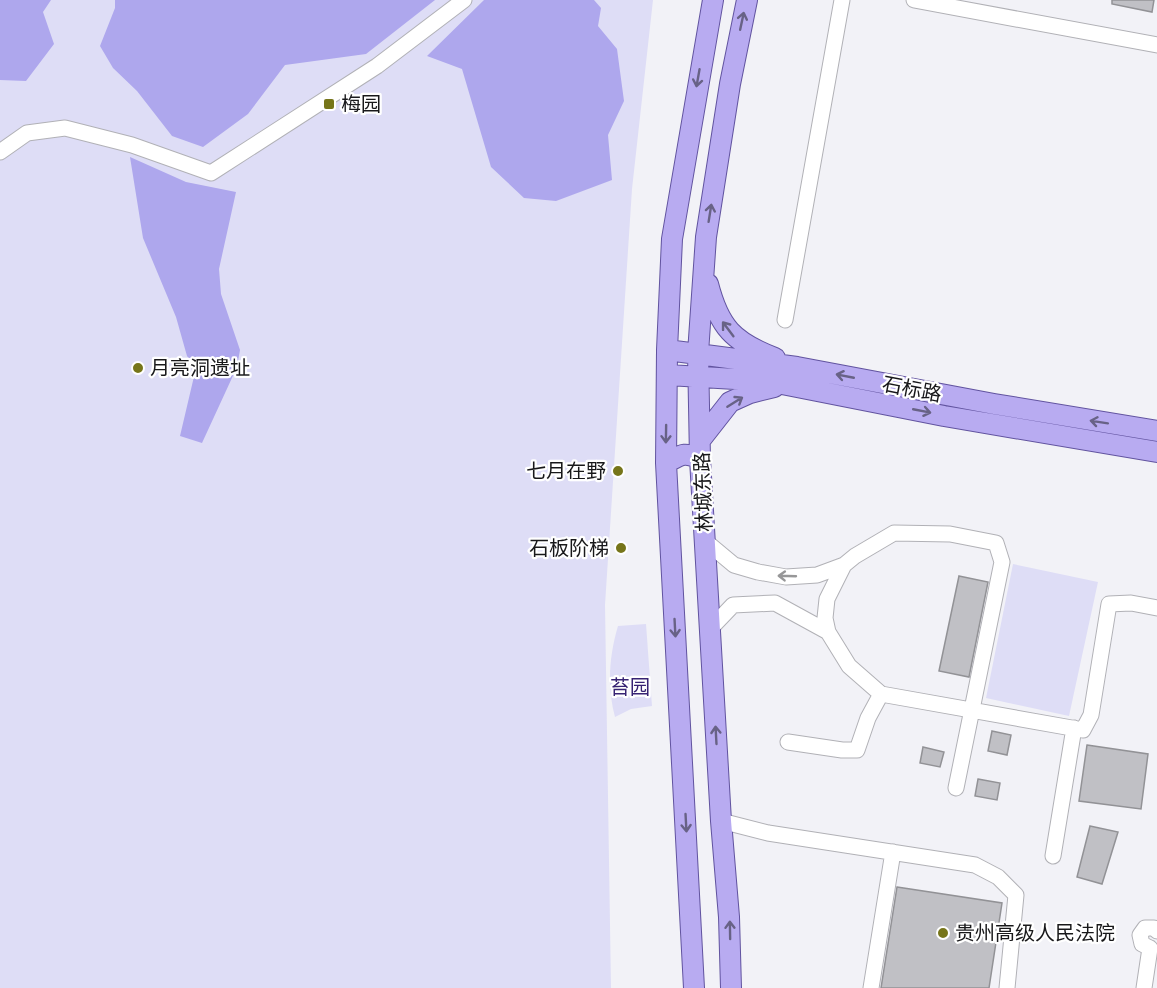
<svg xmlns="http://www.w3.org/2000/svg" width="1157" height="988" font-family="Poppins,'Noto Sans SC',sans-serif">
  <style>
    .green { fill: #deddf6 }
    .water { fill: #aea7ed }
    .building { fill: #c0c0c5; stroke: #929296; stroke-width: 1.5 }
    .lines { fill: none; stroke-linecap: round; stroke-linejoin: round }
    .minor-casing { stroke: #b1b1b6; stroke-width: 17 }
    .major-casing { stroke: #61539f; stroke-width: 22 }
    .minor { stroke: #fff; stroke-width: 15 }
    .major { stroke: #b8abf1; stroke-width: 20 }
    .oneway { stroke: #686286 }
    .oneway2 { stroke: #979798 }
    .poi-dot { fill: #76751a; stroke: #fff; stroke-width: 2 }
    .labels { text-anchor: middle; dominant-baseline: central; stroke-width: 4.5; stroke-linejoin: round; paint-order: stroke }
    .poi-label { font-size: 20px; fill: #18181a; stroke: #fff; text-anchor: start }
    .street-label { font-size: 20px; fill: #18181a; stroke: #fff }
    .park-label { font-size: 20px; fill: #372373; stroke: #fff }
  </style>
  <rect width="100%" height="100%" fill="#f2f2f7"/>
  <path class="green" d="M 0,0 L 653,0 L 632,189 L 605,605 L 611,988 L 0,988 Z
    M 1013,564 L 1098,582 L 1069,716 L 986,698 Z
    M 646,624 L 652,706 L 631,709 L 615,717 C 607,687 609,656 618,626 Z"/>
  <path class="water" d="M 0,0 L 51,0 L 43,12 L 54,44 L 26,81 L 0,80 Z
    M 115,0 L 435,0 L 366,54 L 285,65 L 248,114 L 203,147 L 172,136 L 137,91 L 113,68 L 100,46 L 115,8 Z
    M 484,0 L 594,0 L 601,8 L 598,26 L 617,49 L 624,101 L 608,135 L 612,180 L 556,201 L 524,198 L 491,167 L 462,69 L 427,56 Z
    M 130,157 L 186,182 L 236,192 L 219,269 L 221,294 L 240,350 L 237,367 L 202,443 L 180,436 L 196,368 L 187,356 L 176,317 L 143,238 Z"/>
  <path class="building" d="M 1112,0 L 1154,0 L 1152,12 L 1112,4 Z
    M 959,576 L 988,582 L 969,677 L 939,671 Z
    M 992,731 L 1011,735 L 1007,755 L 988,751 Z
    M 1087,745 L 1148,754 L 1141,809 L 1079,801 Z
    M 923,747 L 944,752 L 940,767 L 920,763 Z
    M 978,779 L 1000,783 L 997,800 L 975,796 Z
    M 1090,826 L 1118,832 L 1102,884 L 1077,877 Z
    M 897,887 L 1002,903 L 989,988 L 881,988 Z"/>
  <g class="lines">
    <g class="minor-casing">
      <path id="minor" d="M 914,0 L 1157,45
        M 0,152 L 27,133 L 65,128 L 132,145 L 211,173 L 377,66 L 464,0
        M 785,320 L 842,0
        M 704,540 L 734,565 L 758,572 L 786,577 L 817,575 L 844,565
        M 710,629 L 733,605 L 775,603 L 828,632
        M 788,742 L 842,750 L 857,750 L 868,718 L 881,694
        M 956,788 L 1002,562 L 996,543 L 950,534 L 894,533 L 855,556 L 844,565 L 827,599 L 825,618 L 828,632 L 849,666 L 881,694 L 1083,730 L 1091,715 L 1109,604 L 1131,603 L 1157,608
        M 721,821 L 768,833 L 975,865 L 998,877 L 1016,895 L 1007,988
        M 1053,856 L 1074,728
        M 1150,948 L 1142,944 L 1140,935 L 1145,928 L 1154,928 L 1157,931
        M 871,988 L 893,852
        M 1144,988 L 1150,948"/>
    </g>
    <g class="major-casing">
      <path id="major" d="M 708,284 C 719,327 733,342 775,358
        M 667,350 L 797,367 L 994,404 L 1157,431
        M 668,375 L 752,380 L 782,384 L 944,416 L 1157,452
        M 701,439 L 730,402 L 750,393 L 774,387
        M 666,463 C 681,455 683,451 700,459
        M 694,988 L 666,463 L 667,350 L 672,239 L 713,0
        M 731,988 L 729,917 L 721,821 L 700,459 L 698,353 L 706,237 L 730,84 L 747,0"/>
    </g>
    <use href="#minor" class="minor"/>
    <use href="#major" class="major"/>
  </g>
  <defs><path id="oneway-shaft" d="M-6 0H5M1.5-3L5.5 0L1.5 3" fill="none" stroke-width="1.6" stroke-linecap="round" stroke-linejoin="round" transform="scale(1.5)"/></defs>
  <g class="oneway">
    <use href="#oneway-shaft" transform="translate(742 21) rotate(-78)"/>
    <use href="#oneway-shaft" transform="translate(698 78) rotate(100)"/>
    <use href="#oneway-shaft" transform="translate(710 213) rotate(-81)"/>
    <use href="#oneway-shaft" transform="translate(728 329) rotate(-127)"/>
    <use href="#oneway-shaft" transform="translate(845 376) rotate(-169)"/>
    <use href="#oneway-shaft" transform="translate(735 402) rotate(-32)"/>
    <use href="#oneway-shaft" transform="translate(922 411) rotate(11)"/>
    <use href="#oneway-shaft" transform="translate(1099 422) rotate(-171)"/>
    <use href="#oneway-shaft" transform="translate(666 434) rotate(91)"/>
    <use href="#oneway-shaft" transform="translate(675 628) rotate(87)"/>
    <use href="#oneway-shaft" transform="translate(716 735) rotate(-93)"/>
    <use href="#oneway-shaft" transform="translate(686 823) rotate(87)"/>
    <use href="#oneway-shaft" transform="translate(730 930) rotate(-91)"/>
  </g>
  <use class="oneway2" href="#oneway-shaft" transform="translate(787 576) rotate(-178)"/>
  <g class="poi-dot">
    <rect x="323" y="98" width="12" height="12" rx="3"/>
    <circle cx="138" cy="368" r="6"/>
    <circle cx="618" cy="471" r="6"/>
    <circle cx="621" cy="548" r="6"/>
    <circle cx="943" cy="933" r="6"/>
  </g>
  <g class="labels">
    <g class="poi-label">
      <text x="341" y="104">梅园</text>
      <text x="150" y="368">月亮洞遗址</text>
      <text x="606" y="471" text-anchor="end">七月在野</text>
      <text x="609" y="548" text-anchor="end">石板阶梯</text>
      <text x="955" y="933">贵州高级人民法院</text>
    </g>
    <g class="street-label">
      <text transform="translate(912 389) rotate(11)">石标路</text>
      <text transform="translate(703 492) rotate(-92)">林城东路</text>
    </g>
    <g class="park-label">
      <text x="630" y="687">苔园</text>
    </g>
  </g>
</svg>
